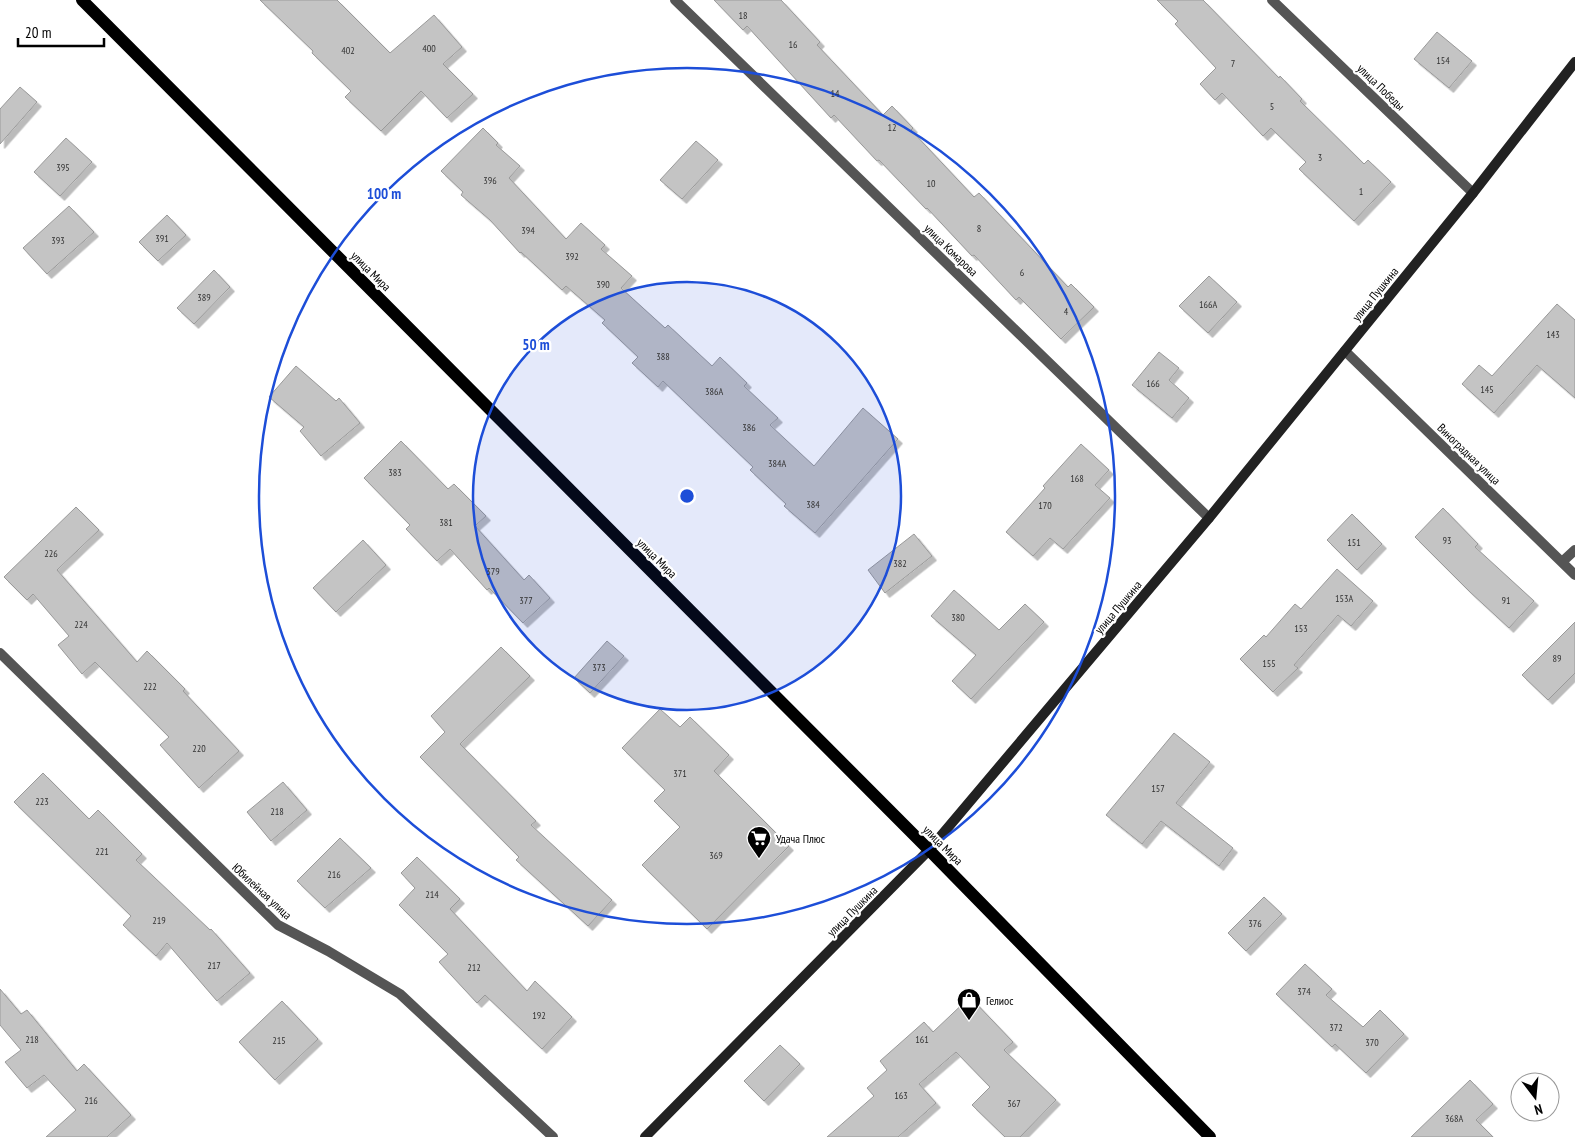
<svg xmlns="http://www.w3.org/2000/svg" width="1575" height="1137" font-family="'PT Sans Narrow',sans-serif">
  <style>
    .building { fill: #c4c4c4; stroke: #999; filter: url(#shadow) }
    .lines { fill: none; stroke-linecap: round; stroke-linejoin: round }
    .street { stroke: #555; stroke-width: 10 }
    .secondary { stroke: #222; stroke-width: 10 }
    .primary { stroke: #000; stroke-width: 12 }
    .ring { fill: none; stroke: #1d4ed8; stroke-width: 2.5 }
    .labels { text-anchor: middle; dominant-baseline: central; stroke-width: 4.5; stroke-linejoin: round; paint-order: stroke }
    .number-label { font-size: 10px; fill: #313131 }
    .street-label { font-size: 12px; fill: #000; stroke: #fff }
    .poi-label { font-size: 12px; fill: #000; stroke: #fff; text-anchor: start }
    .centre { fill: #1d4ed8; stroke: #fff; stroke-width: 2.5 }
    .ring-label { font-size: 15px; text-anchor: middle; font-weight: bold; fill: #1d4ed8; stroke: #fff; stroke-width: 4.5; stroke-linejoin: round; paint-order: stroke }
  </style>
  <defs>
    <filter id="shadow"><feDropShadow dx="4.5" dy="4.5" stdDeviation="0" flood-color="#0004"/></filter>
  </defs>
  <rect width="100%" height="100%" fill="#fff"/>
  <path class="building" d="M 260,0 L 337,0 L 390,53 L 434,15 L 462,47 L 443,64 L 473,94 L 447,118 L 421,91 L 381,131 L 345,97 L 351,91 L 312,53 L 313,51 Z
    M 714,0 L 781,0 L 820,42 L 817,45 L 883,115 L 892,106 L 913,128 L 911,130 L 974,197 L 979,193 L 1068,287 L 1071,284 L 1094,307 L 1061,339 L 1019,297 L 1016,300 L 974,255 L 972,256 L 927,208 L 926,209 L 879,160 L 877,161 L 834,115 L 831,118 L 747,26 L 743,30 Z
    M 1157,0 L 1203,0 L 1279,78 L 1280,76 L 1302,99 L 1300,101 L 1364,164 L 1368,160 L 1391,182 L 1354,221 L 1299,169 L 1306,162 L 1271,128 L 1263,136 L 1222,93 L 1215,100 L 1200,84 L 1216,68 L 1175,24 L 1178,21 Z
    M 1437,32 L 1472,61 L 1449,88 L 1414,59 Z
    M 20,87 L 37,102 L 0,144 L 0,109 Z
    M 483,128 L 498,143 L 496,145 L 520,166 L 509,178 L 566,239 L 581,223 L 605,245 L 601,249 L 632,276 L 621,288 L 665,328 L 668,325 L 712,366 L 720,357 L 747,383 L 744,386 L 778,418 L 770,425 L 814,466 L 863,408 L 898,439 L 815,533 L 784,506 L 786,504 L 750,470 L 753,467 L 663,381 L 658,387 L 632,363 L 638,357 L 602,323 L 605,320 L 566,286 L 562,290 L 521,252 L 520,253 L 490,220 L 461,195 L 463,192 L 441,171 Z
    M 66,138 L 92,162 L 60,196 L 34,172 Z
    M 696,141 L 718,160 L 682,199 L 660,180 Z
    M 69,206 L 94,232 L 47,274 L 23,248 Z
    M 167,215 L 186,235 L 158,261 L 139,242 Z
    M 214,270 L 230,287 L 194,324 L 177,308 Z
    M 1209,276 L 1237,302 L 1208,333 L 1179,306 Z
    M 1557,304 L 1575,320 L 1575,398 L 1537,365 L 1494,413 L 1462,384 L 1479,365 L 1492,376 Z
    M 1159,352 L 1179,368 L 1169,380 L 1189,398 L 1172,418 L 1132,385 Z
    M 296,366 L 336,401 L 339,398 L 360,423 L 321,456 L 300,431 L 304,427 L 269,397 Z
    M 401,441 L 448,489 L 454,484 L 486,516 L 475,526 L 524,580 L 529,575 L 550,598 L 523,623 L 489,588 L 487,590 L 450,549 L 437,561 L 406,529 L 410,525 L 364,478 Z
    M 1081,444 L 1109,470 L 1095,485 L 1110,498 L 1063,549 L 1050,538 L 1033,556 L 1006,532 L 1045,488 L 1043,486 Z
    M 76,507 L 99,530 L 57,570 L 137,662 L 147,651 L 185,689 L 183,691 L 239,751 L 199,788 L 160,745 L 169,737 L 95,662 L 82,674 L 58,645 L 69,636 L 33,594 L 27,600 L 4,577 Z
    M 1443,508 L 1478,544 L 1475,547 L 1534,601 L 1509,628 L 1470,592 L 1415,537 Z
    M 1352,514 L 1382,544 L 1357,570 L 1327,540 Z
    M 914,534 L 932,556 L 885,593 L 868,570 Z
    M 363,540 L 386,565 L 336,612 L 313,588 Z
    M 1337,569 L 1373,601 L 1351,626 L 1338,615 L 1294,665 L 1298,668 L 1273,692 L 1240,659 L 1264,635 L 1266,637 L 1295,604 L 1301,609 Z
    M 954,590 L 999,630 L 1025,604 L 1044,622 L 971,699 L 952,681 L 976,655 L 931,616 Z
    M 1575,622 L 1575,673 L 1548,700 L 1522,675 Z
    M 607,641 L 624,656 L 590,693 L 574,678 Z
    M 501,647 L 530,676 L 460,744 L 536,821 L 531,825 L 612,900 L 588,926 L 516,860 L 519,857 L 420,757 L 445,732 L 431,716 Z
    M 660,709 L 680,727 L 690,717 L 729,755 L 714,771 L 789,846 L 707,929 L 642,865 L 680,827 L 654,801 L 665,790 L 622,748 Z
    M 1174,733 L 1210,762 L 1176,803 L 1233,848 L 1219,866 L 1161,821 L 1142,844 L 1106,815 Z
    M 43,773 L 89,819 L 98,810 L 142,854 L 136,860 L 210,930 L 211,929 L 250,973 L 217,1001 L 167,943 L 156,956 L 123,925 L 131,916 L 14,802 Z
    M 283,782 L 307,810 L 271,841 L 247,812 Z
    M 340,838 L 371,868 L 325,908 L 297,881 Z
    M 417,857 L 460,899 L 450,909 L 527,991 L 535,981 L 572,1017 L 542,1049 L 485,995 L 477,1003 L 439,962 L 448,954 L 399,905 L 415,888 L 401,873 Z
    M 1264,897 L 1282,914 L 1246,951 L 1228,933 Z
    M 1305,964 L 1332,989 L 1326,995 L 1363,1027 L 1380,1010 L 1404,1034 L 1366,1073 L 1335,1044 L 1332,1047 L 1276,994 Z
    M 0,989 L 21,1014 L 27,1010 L 77,1071 L 84,1064 L 131,1115 L 107,1137 L 46,1137 L 76,1110 L 44,1075 L 27,1088 L 5,1062 L 21,1050 L 0,1025 Z
    M 970,997 L 1013,1042 L 1004,1050 L 1056,1100 L 1020,1137 L 1005,1137 L 972,1105 L 990,1087 L 956,1052 L 919,1084 L 936,1103 L 898,1137 L 827,1137 L 874,1096 L 867,1088 L 887,1070 L 880,1061 L 924,1022 L 933,1032 Z
    M 282,1001 L 318,1039 L 275,1080 L 239,1042 Z
    M 780,1045 L 800,1064 L 764,1101 L 744,1081 Z
    M 1470,1080 L 1493,1104 L 1476,1120 L 1493,1137 L 1411,1137 Z"/>
  <g class="lines">
    <path class="street" d="M 675,0 L 1209,518
      M 1272,0 L 1473,193
      M 1345,351 L 1575,575
      M 1562,562 L 1575,550
      M 0,653 L 278,925 L 328,951 L 400,994 L 553,1137"/>
    <path class="secondary" d="M 645,1137 L 929,850 L 1209,518 L 1473,193 L 1575,62"/>
    <path class="primary" d="M 82,0 L 929,850 L 1210,1137"/>
  </g>
  <circle cx="687" cy="496" r="214" fill="#1d4ed8" fill-opacity=".12"/>
  <g class="ring">
    <circle cx="687" cy="496" r="214"/>
    <circle cx="687" cy="496" r="428"/>
  </g>
  <defs>
    <g id="supermarket-pin" transform="scale(1.25)"><path d="M0 17L-7.5 6A9.5 9.5 0 1 1 7.5 6Z" fill="#000" stroke="#fff"/><path d="M-6-5.5h2.5l.6 2H6L4.5 2H-2.5L-4.4-4H-6ZM-1.5 3.2a1.3 1.3 0 1 0 .1 0ZM3 3.2a1.3 1.3 0 1 0 .1 0Z" fill="#fff"/></g>
    <g id="shop-pin" transform="scale(1.25)"><path d="M0 17L-7.5 6A9.5 9.5 0 1 1 7.5 6Z" fill="#000" stroke="#fff"/><path d="M-5-2.5h2.3a2.7 3.5 0 0 1 5.4 0H5L5.5 6h-11ZM-1.5-2.5h3a1.5 2.3 0 0 0-3 0Z" fill="#fff"/></g>
  </defs>
  <g fill-rule="evenodd">
    <use href="#supermarket-pin" x="759" y="838"/>
    <use href="#shop-pin" x="969" y="1000"/>
  </g>
  <g class="labels">
    <g class="number-label">
      <text x="743" y="15">18</text>
      <text x="793" y="44">16</text>
      <text x="429" y="48">400</text>
      <text x="348" y="50">402</text>
      <text x="1443" y="60">154</text>
      <text x="1233" y="63">7</text>
      <text x="835" y="93">14</text>
      <text x="1272" y="106">5</text>
      <text x="892" y="127">12</text>
      <text x="1320" y="157">3</text>
      <text x="63" y="167">395</text>
      <text x="490" y="180">396</text>
      <text x="931" y="183">10</text>
      <text x="1361" y="191">1</text>
      <text x="979" y="228">8</text>
      <text x="528" y="230">394</text>
      <text x="162" y="238">391</text>
      <text x="58" y="240">393</text>
      <text x="572" y="256">392</text>
      <text x="1022" y="272">6</text>
      <text x="603" y="284">390</text>
      <text x="204" y="297">389</text>
      <text x="1208" y="304">166А</text>
      <text x="1066" y="311">4</text>
      <text x="1553" y="334">143</text>
      <text x="663" y="356">388</text>
      <text x="1153" y="383">166</text>
      <text x="1487" y="389">145</text>
      <text x="714" y="391">386А</text>
      <text x="749" y="427">386</text>
      <text x="777" y="463">384А</text>
      <text x="395" y="472">383</text>
      <text x="1077" y="478">168</text>
      <text x="813" y="504">384</text>
      <text x="1045" y="505">170</text>
      <text x="446" y="522">381</text>
      <text x="1447" y="540">93</text>
      <text x="1354" y="542">151</text>
      <text x="51" y="553">226</text>
      <text x="900" y="563">382</text>
      <text x="493" y="571">379</text>
      <text x="1344" y="598">153А</text>
      <text x="526" y="600">377</text>
      <text x="1506" y="600">91</text>
      <text x="958" y="617">380</text>
      <text x="81" y="624">224</text>
      <text x="1301" y="628">153</text>
      <text x="1557" y="658">89</text>
      <text x="1269" y="663">155</text>
      <text x="599" y="667">373</text>
      <text x="150" y="686">222</text>
      <text x="199" y="748">220</text>
      <text x="680" y="773">371</text>
      <text x="1158" y="788">157</text>
      <text x="42" y="801">223</text>
      <text x="277" y="811">218</text>
      <text x="102" y="851">221</text>
      <text x="716" y="855">369</text>
      <text x="334" y="874">216</text>
      <text x="432" y="894">214</text>
      <text x="159" y="920">219</text>
      <text x="1255" y="923">376</text>
      <text x="214" y="965">217</text>
      <text x="474" y="967">212</text>
      <text x="1304" y="991">374</text>
      <text x="539" y="1015">192</text>
      <text x="1336" y="1027">372</text>
      <text x="32" y="1039">218</text>
      <text x="922" y="1039">161</text>
      <text x="279" y="1040">215</text>
      <text x="1372" y="1042">370</text>
      <text x="901" y="1095">163</text>
      <text x="91" y="1100">216</text>
      <text x="1014" y="1103">367</text>
      <text x="1454" y="1118">368А</text>
    </g>
    <g class="street-label">
      <text transform="translate(1381 87) rotate(44)">улица Победы</text>
      <text transform="translate(951 250) rotate(44)">улица Комарова</text>
      <text transform="translate(371 271) rotate(45)">улица Мира</text>
      <text transform="translate(1375 294) rotate(-51)">улица Пушкина</text>
      <text transform="translate(1469 454) rotate(44)">Виноградная улица</text>
      <text transform="translate(657 558) rotate(45)">улица Мира</text>
      <text transform="translate(1118 607) rotate(-50)">улица Пушкина</text>
      <text transform="translate(943 845) rotate(45)">улица Мира</text>
      <text transform="translate(262 891) rotate(43)">Юбилейная улица</text>
      <text transform="translate(852 911) rotate(-45)">улица Пушкина</text>
    </g>
    <g class="poi-label">
      <text x="776" y="838">Удача Плюс</text>
      <text x="986" y="1000">Гелиос</text>
    </g>
  </g>
  <circle cx="687" cy="496" r="8" class="centre"/>
  <g class="ring-label">
    <text x="384" y="199">100 m</text>
    <text x="536" y="350">50 m</text>
  </g>
  <g transform="translate(1535 1097) rotate(164)"><circle r="24" fill="#ffffff" stroke="#999999"/>
  <path d="M0-4L9 19L0 12L-9 19Z" fill="#000000"/>
  <text y="-8" font-size="14" font-weight="bold" text-anchor="middle" fill="#000000">N</text>
  </g>
  <path d="M18 38v8h86v-8" fill="none" stroke="#000000" stroke-width="2.5"/>
  <text x="25" y="38" font-size="15" fill="#000000" stroke="#ffffff" stroke-width="4" paint-order="stroke">20 m</text>
</svg>
